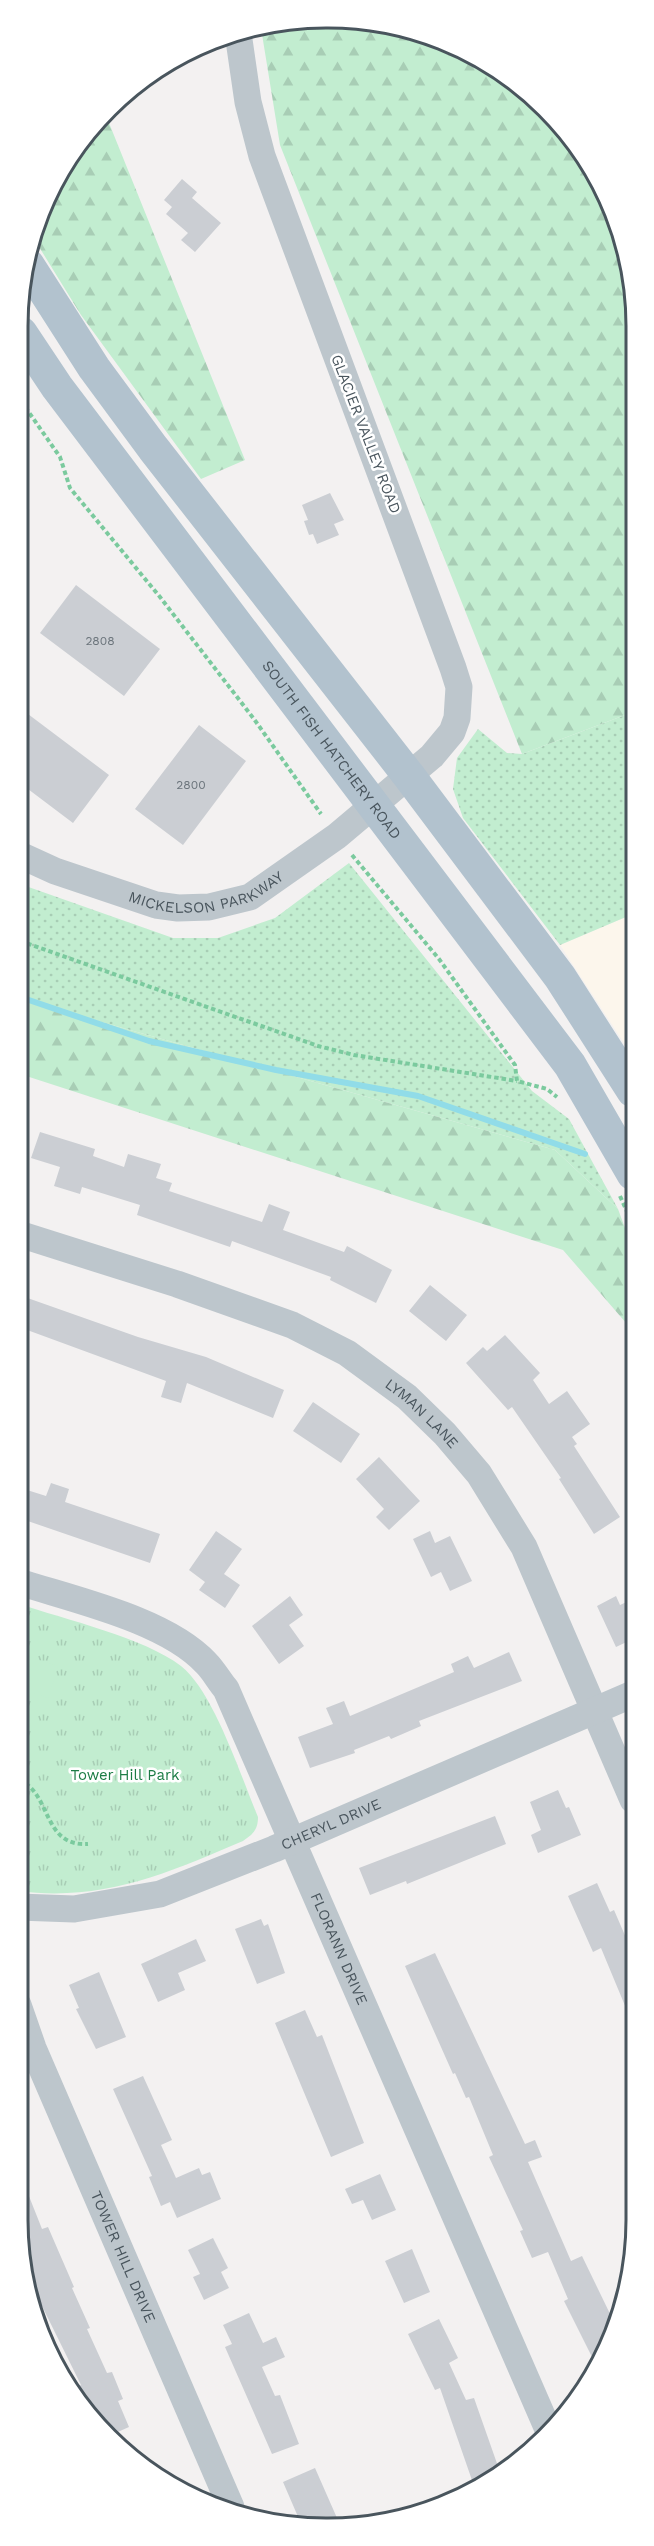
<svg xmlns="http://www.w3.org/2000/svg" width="654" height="2546" font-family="'Work Sans',sans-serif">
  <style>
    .commercial { fill: #fcf6ec }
    .grass { fill: url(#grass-dots) }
    .forest { fill: url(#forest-firs) }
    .park { fill: url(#park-tufts) }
    .garden { fill: #c2edd0 }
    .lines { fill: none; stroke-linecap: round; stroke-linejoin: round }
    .stream { stroke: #91dce8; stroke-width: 6 }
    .building { fill: #cbced3 }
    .path { stroke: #7bca9e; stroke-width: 4; stroke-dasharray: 4.5 3; stroke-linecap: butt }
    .minor { stroke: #bdc6cc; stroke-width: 27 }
    .major { stroke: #b2c2ce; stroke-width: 33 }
    .labels { text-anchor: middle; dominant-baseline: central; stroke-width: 5; stroke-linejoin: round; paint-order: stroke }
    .number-label { font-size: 12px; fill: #6a737a }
    .street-label { font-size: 15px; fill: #49555d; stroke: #fff }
    .park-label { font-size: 15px; fill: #1c7c45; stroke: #fff }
    .rim { fill: none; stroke: #49555d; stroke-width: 3 }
  </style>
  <defs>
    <pattern id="grass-dots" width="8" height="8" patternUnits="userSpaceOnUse" patternTransform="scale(1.5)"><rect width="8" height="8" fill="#c2edd0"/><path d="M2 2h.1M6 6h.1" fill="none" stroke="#a8cdb5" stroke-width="1.8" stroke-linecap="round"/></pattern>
    <pattern id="forest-firs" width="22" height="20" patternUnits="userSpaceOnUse" patternTransform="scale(1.5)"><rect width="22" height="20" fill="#c2edd0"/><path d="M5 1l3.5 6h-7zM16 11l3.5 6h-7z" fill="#a8cdb5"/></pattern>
    <pattern id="park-tufts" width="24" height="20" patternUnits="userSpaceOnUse" patternTransform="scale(1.5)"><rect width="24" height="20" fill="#c2edd0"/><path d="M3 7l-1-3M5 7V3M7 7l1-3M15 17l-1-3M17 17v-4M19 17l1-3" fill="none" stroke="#a8cdb5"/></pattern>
  </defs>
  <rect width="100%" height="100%" fill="#f3f1f1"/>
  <path class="commercial" d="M 633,914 L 633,1057 L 560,945 Z"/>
  <path class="grass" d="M 633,712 L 633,914 L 560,945 L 463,818 L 453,789 L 457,758 L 478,729 L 507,753 L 522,754 Z
    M 349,863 L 532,1091 L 569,1119 L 618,1209 L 555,1150 L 20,999 L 20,884 L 173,938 L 218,938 L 275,918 Z"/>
  <path class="forest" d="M 368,21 L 464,50 L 546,109 L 604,191 L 633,287 L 633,712 L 522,754 L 280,145 L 261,28 Z
    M 107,118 L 245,460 L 201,479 L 81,315 L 36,242 L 60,172 Z
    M 20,999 L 555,1150 L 618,1209 L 633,1250 L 633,1331 L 563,1250 L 20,1074 Z"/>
  <path class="park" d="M 19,1604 C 64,1619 145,1638 181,1666 C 214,1692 241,1777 258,1817 C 258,1830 253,1834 243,1841 C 168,1873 103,1902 18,1891 Z"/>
  <path class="garden" d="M 29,1657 L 58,1666 L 48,1698 L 19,1689 Z"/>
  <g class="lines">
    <path class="stream" d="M 20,997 L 149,1041 L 276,1070 L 418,1096 L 585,1154"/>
  </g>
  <path class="building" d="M 182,179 L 197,192 L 192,198 L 221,223 L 195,252 L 181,240 L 188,233 L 166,214 L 172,207 L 164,200 Z
    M 330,493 L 344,520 L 334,524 L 339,535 L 317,544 L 313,534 L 309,535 L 304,521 L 308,520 L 302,505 Z
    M 76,585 L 160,649 L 124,696 L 40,633 Z
    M 20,708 L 109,775 L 73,823 L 20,783 Z
    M 199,725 L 246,761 L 183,845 L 135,809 Z
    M 40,1132 L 95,1149 L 93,1156 L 124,1167 L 128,1154 L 161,1164 L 156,1178 L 172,1183 L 169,1191 L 262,1222 L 269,1204 L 290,1212 L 283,1230 L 344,1252 L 347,1246 L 392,1270 L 376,1303 L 330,1280 L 331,1277 L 232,1241 L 230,1247 L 137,1215 L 140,1205 L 82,1187 L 80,1194 L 54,1186 L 60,1167 L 31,1158 Z
    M 430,1285 L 467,1315 L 446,1341 L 409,1311 Z
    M 19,1295 L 138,1337 L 206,1357 L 284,1390 L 273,1418 L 187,1383 L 181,1403 L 161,1397 L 166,1381 L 19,1327 Z
    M 505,1335 L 540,1373 L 533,1380 L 549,1404 L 567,1391 L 590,1424 L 572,1437 L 577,1444 L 574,1446 L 620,1517 L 594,1534 L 559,1479 L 561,1478 L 512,1407 L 508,1410 L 466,1363 L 483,1347 L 487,1351 Z
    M 313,1402 L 360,1434 L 341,1463 L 293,1431 Z
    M 379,1457 L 420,1501 L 389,1530 L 376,1517 L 384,1509 L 356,1479 Z
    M 51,1483 L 69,1489 L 65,1502 L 160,1534 L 150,1563 L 19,1518 L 27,1490 L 46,1496 Z
    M 216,1531 L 242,1549 L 224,1574 L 240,1585 L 225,1608 L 199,1590 L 205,1582 L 189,1570 Z
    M 430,1531 L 435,1543 L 450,1536 L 472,1581 L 450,1591 L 441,1572 L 431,1577 L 413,1539 Z
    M 290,1596 L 303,1615 L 289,1625 L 304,1646 L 279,1664 L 252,1626 Z
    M 616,1596 L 620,1605 L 633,1599 L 633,1639 L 616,1647 L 597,1606 Z
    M 509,1652 L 522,1681 L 419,1721 L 421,1726 L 391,1739 L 389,1736 L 354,1750 L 355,1753 L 310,1768 L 298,1737 L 333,1724 L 326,1708 L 344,1701 L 350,1716 L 454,1672 L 451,1664 L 468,1656 L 474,1668 Z
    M 558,1790 L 566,1808 L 569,1807 L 581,1835 L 538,1853 L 531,1835 L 541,1830 L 530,1802 Z
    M 495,1816 L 506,1844 L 407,1884 L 406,1881 L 370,1895 L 359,1868 Z
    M 597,1883 L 610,1912 L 614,1910 L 633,1954 L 633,2025 L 601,1948 L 593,1952 L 568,1896 Z
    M 261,1919 L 264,1926 L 268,1924 L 285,1973 L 257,1984 L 235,1929 Z
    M 196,1939 L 206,1961 L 178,1973 L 185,1990 L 158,2002 L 141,1964 Z
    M 435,1953 L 525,2144 L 535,2140 L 542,2157 L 528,2162 L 571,2261 L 582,2256 L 613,2320 L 597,2367 L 564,2301 L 568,2299 L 548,2252 L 532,2258 L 520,2231 L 523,2230 L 489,2157 L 493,2155 L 469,2097 L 466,2098 L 455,2073 L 453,2074 L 405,1966 Z
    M 99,1972 L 126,2037 L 96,2049 L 76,2009 L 79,2008 L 69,1985 Z
    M 305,2010 L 317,2037 L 322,2035 L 364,2143 L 331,2157 L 275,2023 Z
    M 143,2076 L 172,2140 L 161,2145 L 176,2178 L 199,2168 L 202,2175 L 210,2172 L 221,2199 L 177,2218 L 170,2202 L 161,2206 L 149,2177 L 152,2176 L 113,2089 Z
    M 19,2171 L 42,2229 L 48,2227 L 74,2287 L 72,2288 L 90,2328 L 87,2329 L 107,2373 L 112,2372 L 123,2399 L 118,2401 L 129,2427 L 111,2435 L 104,2430 L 97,2414 L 91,2416 L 73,2388 L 81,2385 L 40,2302 L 35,2304 L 18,2219 Z
    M 380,2174 L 396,2210 L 372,2220 L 363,2200 L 352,2204 L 345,2189 Z
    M 213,2238 L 228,2268 L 221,2272 L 229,2288 L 204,2300 L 193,2277 L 200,2274 L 188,2250 Z
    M 412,2249 L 430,2292 L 404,2303 L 385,2261 Z
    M 249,2313 L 263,2343 L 276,2337 L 285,2357 L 262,2367 L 275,2396 L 280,2395 L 299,2444 L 272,2454 L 225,2347 L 232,2344 L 223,2325 Z
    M 439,2319 L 458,2358 L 449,2363 L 466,2400 L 474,2398 L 500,2472 L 474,2486 L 440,2388 L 435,2390 L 408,2334 Z
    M 315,2468 L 337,2518 L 319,2526 L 306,2527 L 302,2526 L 283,2482 Z"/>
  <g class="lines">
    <path class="path" d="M 21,401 L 60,457 L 70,488 L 160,597 L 254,719 L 321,814
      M 352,855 L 439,959 L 515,1065 L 517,1081 L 547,1089 L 557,1097
      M 20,941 L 318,1046 L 354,1055 L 517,1081
      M 620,1196 L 633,1225
      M 19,1780 C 52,1793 42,1847 88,1844"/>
    <g class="minor">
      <path id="s1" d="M 20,855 L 55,871 L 156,905 L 178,908 L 209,907 L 250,897 L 337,836 L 432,756 L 452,732 L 457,718 L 459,687 L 453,668 L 262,156 L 248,102 L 238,33"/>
      <path id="s2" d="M 19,1234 L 177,1284 L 292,1325 L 347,1353 L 407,1397 L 445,1434 L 479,1474 L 524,1547 L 633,1800"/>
      <path id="s3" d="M 19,1582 C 75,1600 166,1620 206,1663 C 214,1671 219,1681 226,1689 L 547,2427"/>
      <path id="s4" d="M 18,1907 L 74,1909 L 160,1894 L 274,1849 L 633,1694"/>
      <path id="s5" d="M 18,2005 L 33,2048 L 231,2507"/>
    </g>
    <g class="major">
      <path d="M 28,265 L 94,368 L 153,448 L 409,776 L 560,977 L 633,1091"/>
      <path id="s6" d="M 21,333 L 57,387 L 570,1065 L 633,1174"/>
    </g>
  </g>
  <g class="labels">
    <g class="number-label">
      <text x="100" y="641">2808</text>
      <text x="191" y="785">2800</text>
    </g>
    <g class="street-label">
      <text transform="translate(366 434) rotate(69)">GLACIER VALLEY ROAD</text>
      <text stroke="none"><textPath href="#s6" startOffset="520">SOUTH FISH HATCHERY ROAD</textPath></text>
      <text stroke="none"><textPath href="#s1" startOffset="198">MICKELSON PARKWAY</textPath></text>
      <text stroke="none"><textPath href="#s2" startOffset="446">LYMAN LANE</textPath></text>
      <text stroke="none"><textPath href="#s4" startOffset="328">CHERYL DRIVE</textPath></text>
      <text stroke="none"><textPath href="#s3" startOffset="522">FLORANN DRIVE</textPath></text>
      <text stroke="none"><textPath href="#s5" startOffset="273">TOWER HILL DRIVE</textPath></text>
    </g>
    <g class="park-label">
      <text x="125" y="1775">Tower Hill Park</text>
    </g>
  </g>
  <path d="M0 0H654V2546H0ZM326 28H328A298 298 0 0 1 626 326V2220A298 298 0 0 1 328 2518H326A298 298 0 0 1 28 2220V326A298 298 0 0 1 326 28Z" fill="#fff" fill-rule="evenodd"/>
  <path class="rim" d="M326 28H328A298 298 0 0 1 626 326V2220A298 298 0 0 1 328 2518H326A298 298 0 0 1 28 2220V326A298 298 0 0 1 326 28Z"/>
</svg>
